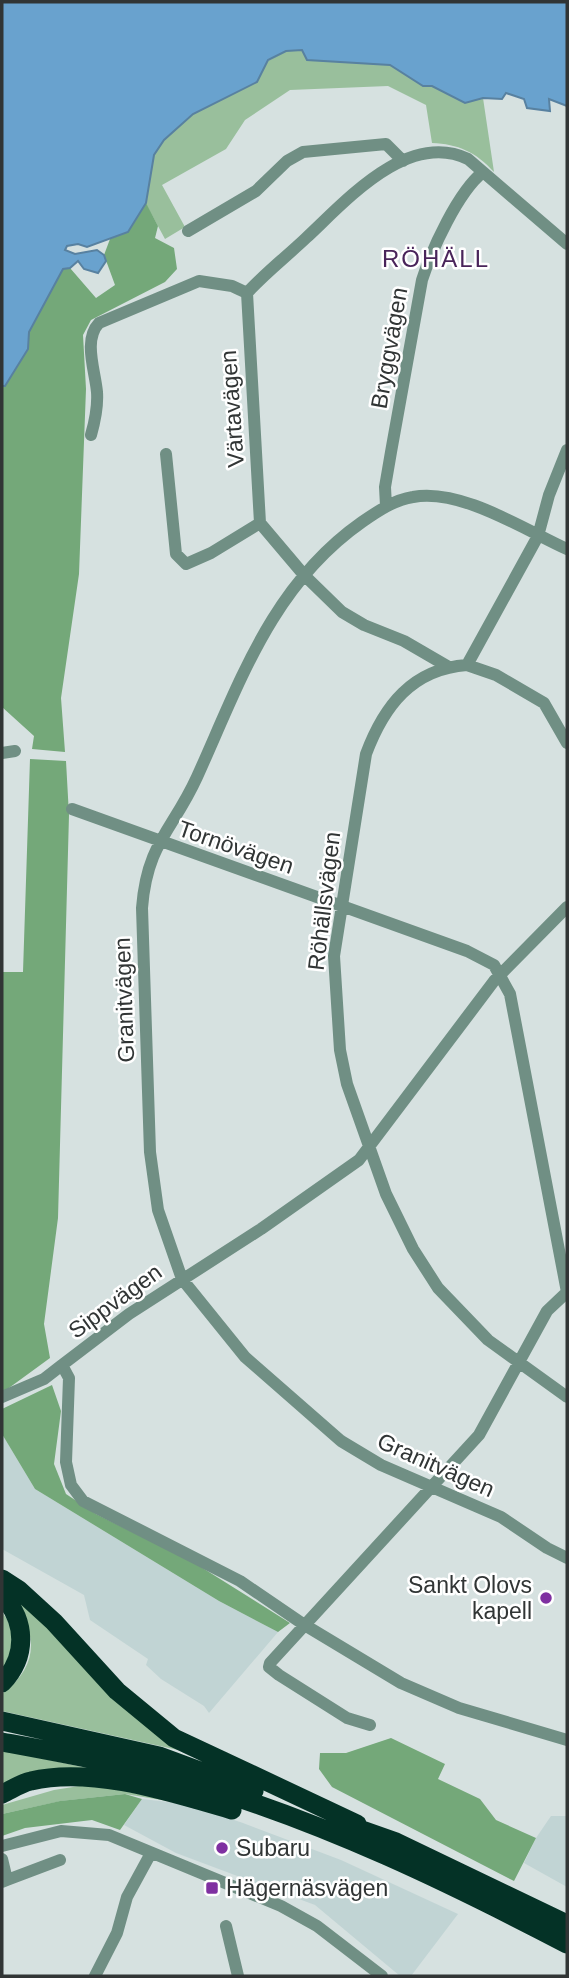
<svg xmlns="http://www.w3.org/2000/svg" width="569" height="1978" font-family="Helvetica,sans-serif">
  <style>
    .built { fill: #c1d4d4 }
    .green { fill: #99bf9c }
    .forest { fill: #74a879 }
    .water { fill: #69a2ce; stroke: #5881a0; stroke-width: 2 }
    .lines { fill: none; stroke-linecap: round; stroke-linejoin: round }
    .minor { stroke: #708f84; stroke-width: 12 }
    .highway { stroke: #043226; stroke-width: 19 }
    .poi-dot { fill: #7f30a1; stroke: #fff; stroke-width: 2.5 }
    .labels { text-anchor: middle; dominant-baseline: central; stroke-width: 5; stroke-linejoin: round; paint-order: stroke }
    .street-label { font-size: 23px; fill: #313535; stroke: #fff }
    .poi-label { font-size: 23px; fill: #313535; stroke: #fff; text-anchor: start }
    .neighbourhood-label { font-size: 24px; letter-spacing: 2px; fill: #49245a; stroke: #fff }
  </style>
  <rect width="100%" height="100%" fill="#d6e1e0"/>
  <path class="built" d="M 2,1434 L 35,1489 L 219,1601 L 278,1632 L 209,1713 L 204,1706 L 161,1679 L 146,1665 L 148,1659 L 90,1620 L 84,1595 L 2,1549 Z
    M 142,1799 L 186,1804 L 243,1823 L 341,1860 L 458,1914 L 411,1976 L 400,1976 L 315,1905 L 176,1853 L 124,1825 Z
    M 551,1816 L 567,1816 L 567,1887 L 524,1863 L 536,1838 Z"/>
  <path class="green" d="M 302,50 L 307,60 L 390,65 L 409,77 L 481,76 L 524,99 L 506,93 L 502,99 L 483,98 L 494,172 C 476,152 458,144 432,143 L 426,105 L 388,86 L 290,90 L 245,120 L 226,149 L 162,185 L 185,227 L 165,239 L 146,204 L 117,195 L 147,199 L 154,155 L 164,140 L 193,114 L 257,82 L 268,61 L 286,51 Z
    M 6,1594 L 22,1600 L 178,1750 L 2,1711 L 2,1694 C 42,1664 38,1628 6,1594 Z
    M 2,1612 C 20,1637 13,1646 2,1672 Z
    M 2,1750 L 106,1772 L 2,1787 Z
    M 92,1784 L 186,1804 L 125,1794 L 61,1801 L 2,1814 L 2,1805 L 54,1790 Z"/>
  <path class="forest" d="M 146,203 L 158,226 L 155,238 L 174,248 L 177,269 L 165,282 L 91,320 L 83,335 L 86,389 L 79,574 L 61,698 L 65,752 L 32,749 L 34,736 L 2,707 L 2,386 L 5,386 L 28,349 L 29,332 L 63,269 L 70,268 L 96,298 L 115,285 L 104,255 L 110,239 L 128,232 Z
    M 30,759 L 66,761 L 69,815 L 58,1218 L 44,1324 L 50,1358 L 2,1393 L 2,972 L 23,972 Z
    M 52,1385 L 61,1411 L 54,1464 L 66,1494 L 96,1514 L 193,1562 L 290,1623 L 278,1632 L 219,1601 L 35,1489 L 2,1434 L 2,1409 Z
    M 391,1738 L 445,1764 L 438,1779 L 480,1799 L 496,1820 L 536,1838 L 514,1881 L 332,1787 L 319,1769 L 320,1753 L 346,1753 Z
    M 125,1794 L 142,1799 L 120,1830 L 92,1820 L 25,1828 L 2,1836 L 2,1814 L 60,1801 Z"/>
  <path class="water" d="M 2,2 L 567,2 L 567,106 L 549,99 L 550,111 L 527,108 L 524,99 L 506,93 L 502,99 L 483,98 L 465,103 L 432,86 L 423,86 L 390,65 L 307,60 L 302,50 L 286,51 L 268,60 L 257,82 L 193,114 L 164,140 L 154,155 L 146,203 L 128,232 L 87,247 L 78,244 L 67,246 L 65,250 L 75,254 L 97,250 L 104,255 L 106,261 L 98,273 L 84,269 L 78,261 L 70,268 L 63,269 L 29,332 L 28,349 L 5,386 L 2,386 Z"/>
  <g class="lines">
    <path class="minor" d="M 188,231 L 256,191 L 287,161 L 303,152 L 386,144 L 403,161
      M 247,293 L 260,523 L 304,575 L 342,612 L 364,625 L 404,641 L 447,666
      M 247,293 C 265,273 286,257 306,238 C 345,202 407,130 468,159 L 567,244
      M 91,435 C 95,421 98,406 97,392 C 95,370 83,340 99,323 L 199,281 L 232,286 L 247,293
      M 567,450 L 549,495 L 538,536 L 467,665 C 412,669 384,706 366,754 L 334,956 L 340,1050 L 347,1084 L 386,1194 L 413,1249 L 438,1288 L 488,1340 L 567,1397
      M 166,454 L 176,554 L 186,564 L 211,553 L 260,523
      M 386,506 L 385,487 L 391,452 L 422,280 C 432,249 458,192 483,172
      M 567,549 C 525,530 461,488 413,497 C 394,500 378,511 362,522 C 272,585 240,682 197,777 C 173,830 147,843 142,908 L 150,1152 L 158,1210 L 182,1279 L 245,1357 L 341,1441 L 381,1465 L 501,1517 L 547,1548 L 567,1558
      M 467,665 L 496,675 L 544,703 L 567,743
      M 2,753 L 15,751
      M 72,809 L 467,951 L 494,965 L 510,994 L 567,1292
      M 567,907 L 494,981 L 359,1160 L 261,1229 L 129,1314 L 62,1365 L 69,1378 L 66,1462 L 71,1485 L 83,1501 L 240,1581 L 303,1624 L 401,1683 L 459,1708 L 567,1740
      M 2,1397 L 44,1379 L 62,1365
      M 370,1725 L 347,1718 L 279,1675 L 269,1667 L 270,1663 L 479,1435 L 547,1311 L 567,1292
      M 2,1846 L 61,1831 L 109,1835 L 281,1906 L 317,1926 L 382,1976
      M 2,1859 L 7,1880 L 2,1882
      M 7,1880 L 60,1860
      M 226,1926 L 238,1976
      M 95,1976 L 117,1933 L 127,1897 L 151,1853"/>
    <path class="highway" d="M 2,1579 L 19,1590 L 54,1622 L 117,1691 L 174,1738 L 357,1824
      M 2,1595 C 27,1622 27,1657 2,1683
      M 2,1721 L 159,1756 L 254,1791
      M 2,1742 C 67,1754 134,1766 198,1785 C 328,1824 448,1882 567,1944
      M 2,1794 C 11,1790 21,1783 31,1781 C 92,1766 173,1793 232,1810
      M 342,1823 L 396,1842 L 567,1924"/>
  </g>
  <g class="poi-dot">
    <circle cx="546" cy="1598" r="7"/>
    <circle cx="222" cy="1848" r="7"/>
    <rect x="205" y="1881" width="14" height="14" rx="3.5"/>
  </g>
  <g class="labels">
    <g class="street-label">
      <text transform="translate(389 348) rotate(-80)">Bryggvägen</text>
      <text transform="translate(232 409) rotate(-94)">Värtavägen</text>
      <text transform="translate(236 847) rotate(19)">Tornövägen</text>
      <text transform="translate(324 901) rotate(-83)">Röhällsvägen</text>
      <text transform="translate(124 1000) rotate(-92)">Granitvägen</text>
      <text transform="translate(115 1301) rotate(-36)">Sippvägen</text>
      <text transform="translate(436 1465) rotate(24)">Granitvägen</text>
    </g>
    <g class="poi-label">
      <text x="532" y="1585" text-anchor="end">Sankt Olovs<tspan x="532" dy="26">kapell</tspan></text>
      <text x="236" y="1848">Subaru</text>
      <text x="226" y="1888">Hägernäsvägen</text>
    </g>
    <g class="neighbourhood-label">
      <text x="436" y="258">RÖHÄLL</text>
    </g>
  </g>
  <rect width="569" height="1978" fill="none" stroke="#313535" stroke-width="7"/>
</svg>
